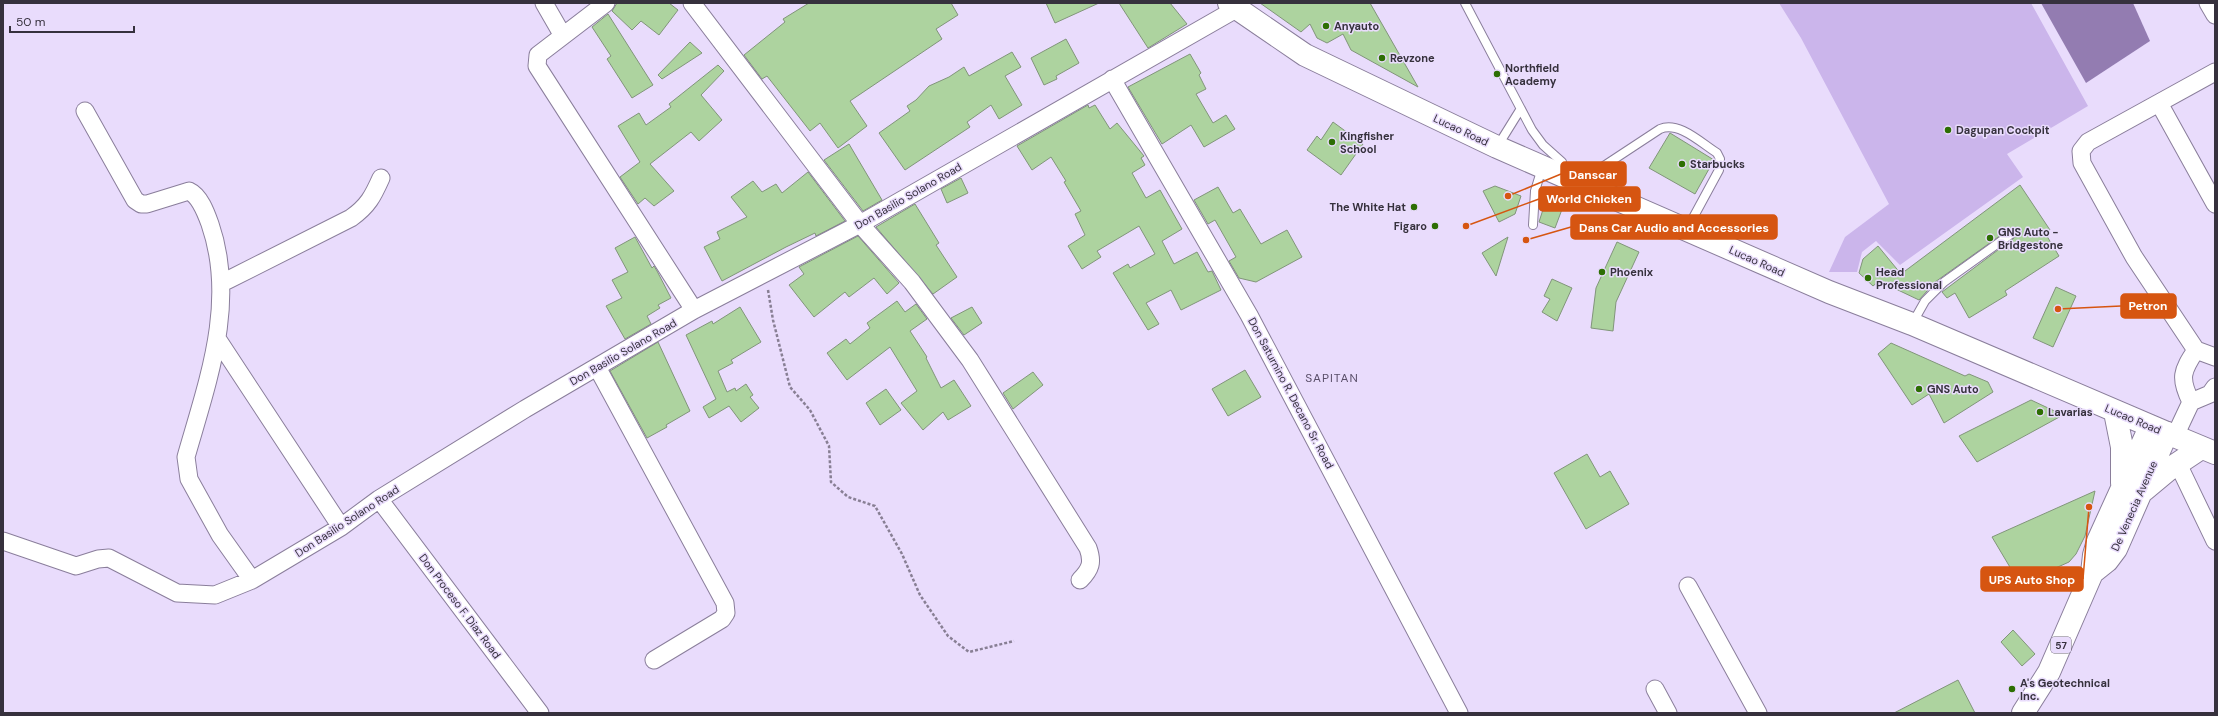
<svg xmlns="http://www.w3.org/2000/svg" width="2218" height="716" font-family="'DM Sans',sans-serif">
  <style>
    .green { fill: #cbb5eb }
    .water { fill: #937cb1 }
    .building { fill: #add39f; stroke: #81957a }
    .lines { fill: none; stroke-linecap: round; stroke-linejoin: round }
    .lane-casing { stroke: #8a7e9b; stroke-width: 10 }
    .street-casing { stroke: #8a7e9b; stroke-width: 19 }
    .primary-casing { stroke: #8a7e9b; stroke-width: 24 }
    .highway-casing { stroke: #8a7e9b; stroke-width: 24 }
    .path { stroke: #887f94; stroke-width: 2.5; stroke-dasharray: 3 2; stroke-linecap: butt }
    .lane { stroke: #fff; stroke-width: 8 }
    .street { stroke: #fff; stroke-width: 17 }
    .primary { stroke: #fff; stroke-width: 22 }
    .highway { stroke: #fff; stroke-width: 22 }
    .poi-dot { fill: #2d6e03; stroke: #e9dcfc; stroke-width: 1.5 }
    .labels { text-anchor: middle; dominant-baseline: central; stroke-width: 3; stroke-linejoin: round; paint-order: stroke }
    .shield { fill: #e9dcfc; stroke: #6c6476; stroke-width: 1 }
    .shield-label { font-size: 10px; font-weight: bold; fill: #36313d }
    .poi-label { font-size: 11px; font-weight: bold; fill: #36313d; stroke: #e9dcfc; text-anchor: start }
    .street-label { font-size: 11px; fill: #36313d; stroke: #e9dcfc }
    .neighbourhood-label { font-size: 12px; letter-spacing: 1px; fill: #594e68; stroke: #e9dcfc }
    .leader { fill: none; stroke: #d65511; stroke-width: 1.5 }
    .callout-dot { fill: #d65511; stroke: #e9dcfc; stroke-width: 1.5 }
    .callout { fill: #d65511; stroke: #d65511; stroke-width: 1.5 }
    .callout-label { font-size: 12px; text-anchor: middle; font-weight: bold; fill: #fff }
  </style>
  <rect width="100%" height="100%" fill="#e9dcfc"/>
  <path class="green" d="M 1779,3 L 2031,3 L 2088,106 L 2007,154 L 2023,177 L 1900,265 L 1876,241 L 1862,252 L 1857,272 L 1829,272 L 1845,237 L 1889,204 L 1801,38 Z"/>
  <path class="water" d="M 2041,3 L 2133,3 L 2150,41 L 2086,83 Z"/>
  <path class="building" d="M 617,3 L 669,3 L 678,10 L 659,35 L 641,21 L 632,30 L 612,11 Z
    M 809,3 L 951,3 L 958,15 L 936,29 L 942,39 L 850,101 L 867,126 L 838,148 L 820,123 L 810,131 L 767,76 L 762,79 L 744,55 L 785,22 L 783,19 Z
    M 1046,3 L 1099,3 L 1055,23 Z
    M 1119,3 L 1170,3 L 1187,24 L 1148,48 Z
    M 1260,3 L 1370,3 L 1418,87 L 1351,50 L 1343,34 L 1327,43 L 1317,38 L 1310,24 L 1301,32 Z
    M 608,14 L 653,85 L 632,98 L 607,59 L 611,56 L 592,27 Z
    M 1066,39 L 1079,63 L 1056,76 L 1057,79 L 1044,85 L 1031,58 Z
    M 690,42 L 702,53 L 662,79 L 658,75 Z
    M 1012,52 L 1021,67 L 1005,76 L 1022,105 L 999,119 L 991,105 L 967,122 L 970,127 L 905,170 L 879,133 L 910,111 L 907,106 L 916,100 L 929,86 L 949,77 L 964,67 L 969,76 Z
    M 1190,54 L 1201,73 L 1199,75 L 1206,89 L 1196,94 L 1213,123 L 1226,115 L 1235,129 L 1204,147 L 1191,125 L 1162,144 L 1128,87 Z
    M 718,65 L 724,71 L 701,95 L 722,120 L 699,141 L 691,132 L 650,164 L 674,191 L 654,206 L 645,198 L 638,204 L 620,177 L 640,162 L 618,126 L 639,113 L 646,125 L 671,107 L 669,104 Z
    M 1088,105 L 1089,108 L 1095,105 L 1110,129 L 1117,123 L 1144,156 L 1141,158 L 1145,165 L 1132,173 L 1146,198 L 1160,190 L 1182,229 L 1162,241 L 1174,264 L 1197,252 L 1208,272 L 1212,271 L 1221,290 L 1181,310 L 1171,290 L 1146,303 L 1159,324 L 1148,330 L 1113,273 L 1128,264 L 1130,268 L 1155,254 L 1139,226 L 1097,251 L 1101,257 L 1082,269 L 1068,246 L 1085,235 L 1075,214 L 1081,211 L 1064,182 L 1066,181 L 1051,157 L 1032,170 L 1017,146 Z
    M 1333,122 L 1363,144 L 1341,175 L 1307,150 L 1317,136 L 1321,140 Z
    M 1670,133 L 1714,160 L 1695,194 L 1649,168 Z
    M 849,144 L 882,200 L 863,211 L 824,160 Z
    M 808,172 L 845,221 L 816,236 L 815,233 L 786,247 L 722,281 L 704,247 L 720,239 L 717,232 L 747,217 L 731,197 L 753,181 L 762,192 L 776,184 L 782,193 Z
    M 961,178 L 968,193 L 947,203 L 941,189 Z
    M 2020,185 L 2050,230 L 2045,233 L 2059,256 L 2005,291 L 2007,295 L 1969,318 L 1955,293 L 1947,298 L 1942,292 L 2014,238 L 2016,234 L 2014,229 L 2008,230 L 1935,282 L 1919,300 L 1879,281 L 1873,286 L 1859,273 L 1863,259 L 1878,246 L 1901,274 Z
    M 1495,186 L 1521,196 L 1515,214 L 1499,222 L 1483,191 Z
    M 1218,187 L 1233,213 L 1240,209 L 1261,244 L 1287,230 L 1302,257 L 1256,282 L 1239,278 L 1229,261 L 1236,257 L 1215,220 L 1208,224 L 1194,200 Z
    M 1547,197 L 1564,204 L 1555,228 L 1539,222 Z
    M 915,204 L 939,243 L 936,245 L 957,277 L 933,294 L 876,227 Z
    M 858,236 L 899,283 L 887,294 L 874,278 L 849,297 L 845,292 L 814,317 L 789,285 L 804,274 L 799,267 Z
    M 635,237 L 652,268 L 654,266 L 657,271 L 671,298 L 658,305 L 660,308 L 647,316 L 651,324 L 625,339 L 606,306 L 622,298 L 612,280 L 628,272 L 615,248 Z
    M 1508,237 L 1496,276 L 1482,253 Z
    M 1617,242 L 1639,252 L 1616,302 L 1613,331 L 1591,328 L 1596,288 Z
    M 1552,279 L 1572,288 L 1557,321 L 1542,312 L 1550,299 L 1544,296 Z
    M 2056,287 L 2076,296 L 2053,347 L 2033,338 Z
    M 897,301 L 905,312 L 916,304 L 927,319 L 910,331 L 927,357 L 926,358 L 941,388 L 954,380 L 971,406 L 948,420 L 943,412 L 923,430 L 901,403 L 917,391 L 890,347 L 847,380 L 827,353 L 846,339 L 850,344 L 870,328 L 867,323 Z
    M 740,307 L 761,342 L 731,360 L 733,363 L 718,371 L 727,392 L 735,388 L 736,391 L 746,384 L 753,395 L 750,397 L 759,408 L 741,422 L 729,406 L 709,418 L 703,407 L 716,399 L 686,335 L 712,321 L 713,324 Z
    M 972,307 L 982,323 L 964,335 L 951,318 Z
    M 658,342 L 690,411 L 666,425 L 667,427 L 647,438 L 610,371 Z
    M 1891,343 L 1965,376 L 1969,374 L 1988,382 L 1993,392 L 1944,423 L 1929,394 L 1912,405 L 1878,354 Z
    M 1245,370 L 1261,397 L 1228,416 L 1212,389 Z
    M 1033,372 L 1043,385 L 1013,409 L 1003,393 Z
    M 886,389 L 901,410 L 880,425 L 866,403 Z
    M 2031,400 L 2063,415 L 1977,462 L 1959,436 Z
    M 1587,454 L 1600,477 L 1610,471 L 1629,504 L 1586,529 L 1554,473 Z
    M 2095,491 L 2085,536 L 2076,554 L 2069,562 L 2020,584 L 1992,537 Z
    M 2013,630 L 2035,654 L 2022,666 L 2001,642 Z
    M 1958,680 L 1975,713 L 1894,713 Z"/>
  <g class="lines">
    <g class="lane-casing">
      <path id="lane" d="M 1465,3 L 1532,130 L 1543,145 L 1562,162
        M 1497,147 L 1520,110
        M 1581,181 L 1660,129 C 1679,121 1701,143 1717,153 L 1720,159 L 1719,170 L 1687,229
        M 1533,225 L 1535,191 L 1542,168
        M 1912,324 L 1925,301 L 1944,282 L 2011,234"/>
    </g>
    <g class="street-casing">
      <path id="street" d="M 544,3 L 563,36
        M 606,3 L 538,55 L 537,66 L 694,310
        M 692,3 L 860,224 L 912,282 L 970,360 L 1088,548 C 1093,562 1091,569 1080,580
        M 2208,3 L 2215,15
        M 2215,72 L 2088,142 L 2081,151 L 2082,163 L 2134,257 L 2196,350 L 2215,357
        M 1112,79 L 1249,315 L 1459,713
        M 2159,103 L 2215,204
        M 85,111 L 135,200 L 141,204 L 147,204 L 189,191 C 200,196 206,213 210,224 C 237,302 208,380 186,457 L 189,479 L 220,535 L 252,580
        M 222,283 L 351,218 C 368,206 373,196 381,178
        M 218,340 L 341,527
        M 597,367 L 725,603 L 726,613 L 722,619 L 654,660
        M 2191,402 C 2179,378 2182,371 2196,350
        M 2175,436 L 2191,402 L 2210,394 L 2215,387
        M 2178,464 L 2215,541
        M 379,499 L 540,713
        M 3,541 L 76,566 L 98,559 L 109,558 L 177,593 L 215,595 L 252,580 L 341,527 L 379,499 L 525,409 L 694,310 L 860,224 L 1236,9
        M 1688,586 L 1758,713
        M 1655,689 L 1668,713"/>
    </g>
    <g class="primary-casing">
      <path id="primary" d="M 2167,433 L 2215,453"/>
    </g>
    <g class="highway-casing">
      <path id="highway" d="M 1229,3 L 1305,55 L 1497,147 L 1829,292 L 1912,324 L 2167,433 L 2116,549 L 2107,561 L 2092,573
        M 2115,412 L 2122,447 L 2122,483
        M 2144,490 L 2168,470 L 2201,448
        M 2023,713 L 2049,672 L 2092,573 L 2094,555 L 2098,541 L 2150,427"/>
    </g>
    <path class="path" d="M 768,290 L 773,320 L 790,387 L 810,410 L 829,446 L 831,482 L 848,497 L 875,506 L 902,554 L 920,595 L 948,636 L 969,652 L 1014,641"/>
    <use href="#lane" class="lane"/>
    <use href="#street" class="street"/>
    <use href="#primary" class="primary"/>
    <use href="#highway" class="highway"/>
  </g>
  <g class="poi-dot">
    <circle cx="1326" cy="26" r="4"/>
    <circle cx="1382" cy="58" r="4"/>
    <circle cx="1497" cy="74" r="4"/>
    <circle cx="1948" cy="130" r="4"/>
    <circle cx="1332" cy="142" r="4"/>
    <circle cx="1682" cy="164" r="4"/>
    <circle cx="1414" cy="207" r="4"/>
    <circle cx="1435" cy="226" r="4"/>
    <circle cx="1990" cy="238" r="4"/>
    <circle cx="1602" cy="272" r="4"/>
    <circle cx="1868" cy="278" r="4"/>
    <circle cx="1919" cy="389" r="4"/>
    <circle cx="2040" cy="412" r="4"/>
    <circle cx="2012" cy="689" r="4"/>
  </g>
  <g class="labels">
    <rect class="shield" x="2051" y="637" width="20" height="16" rx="3"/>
    <g class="shield-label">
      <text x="2061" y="645">57</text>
    </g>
    <g class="poi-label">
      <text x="1334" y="26">Anyauto</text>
      <text x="1390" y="58">Revzone</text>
      <text x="1505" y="68">Northfield<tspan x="1505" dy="13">Academy</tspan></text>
      <text x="1956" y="130">Dagupan Cockpit</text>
      <text x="1340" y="136">Kingfisher<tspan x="1340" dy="13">School</tspan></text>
      <text x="1690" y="164">Starbucks</text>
      <text x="1406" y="207" text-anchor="end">The White Hat</text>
      <text x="1427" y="226" text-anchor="end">Figaro</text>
      <text x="1998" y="232">GNS Auto -<tspan x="1998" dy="13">Bridgestone</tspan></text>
      <text x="1610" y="272">Phoenix</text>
      <text x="1876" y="272">Head<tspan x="1876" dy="13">Professional</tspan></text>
      <text x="1927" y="389">GNS Auto</text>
      <text x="2048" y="412">Lavarias</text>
      <text x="2020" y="683">A's Geotechnical<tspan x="2020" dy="13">Inc.</tspan></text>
    </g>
    <g class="street-label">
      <text transform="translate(1461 130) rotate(25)">Lucao Road</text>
      <text transform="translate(908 196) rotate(-30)">Don Basilio Solano Road</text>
      <text transform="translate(1757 261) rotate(24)">Lucao Road</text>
      <text transform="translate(623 352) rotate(-30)">Don Basilio Solano Road</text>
      <text transform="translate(1291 393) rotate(62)">Don Saturnino R. Decano Sr. Road</text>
      <text transform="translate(2133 419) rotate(23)">Lucao Road</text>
      <text transform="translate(2134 506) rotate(-66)">De Venecia Avenue</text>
      <text transform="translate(347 521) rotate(-33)">Don Basilio Solano Road</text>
      <text transform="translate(460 606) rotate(53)">Don Proceso F. Diaz Road</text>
    </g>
    <g class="neighbourhood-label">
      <text x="1332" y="378">SAPITAN</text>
    </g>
  </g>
  <path class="leader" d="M1508 196L1561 174M1466 226L1539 199M1526 240L1571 227M2058 309L2121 306M2089 507L2083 579"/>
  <g class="callout-dot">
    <circle cx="1508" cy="196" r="4"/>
    <circle cx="1466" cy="226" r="4"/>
    <circle cx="1526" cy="240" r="4"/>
    <circle cx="2058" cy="309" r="4"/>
    <circle cx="2089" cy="507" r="4"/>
  </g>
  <g class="callout">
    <rect x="1561" y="162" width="65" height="24" rx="4"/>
    <rect x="1539" y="187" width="101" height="24" rx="4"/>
    <rect x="1571" y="215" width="206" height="24" rx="4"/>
    <rect x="2121" y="294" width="55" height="24" rx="4"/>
    <rect x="1981" y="567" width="102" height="24" rx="4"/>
  </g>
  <g class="callout-label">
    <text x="1593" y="179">Danscar</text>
    <text x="1589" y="203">World Chicken</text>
    <text x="1674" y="232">Dans Car Audio and Accessories</text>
    <text x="2148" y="310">Petron</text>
    <text x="2032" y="584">UPS Auto Shop</text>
  </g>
  <rect width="2218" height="716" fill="none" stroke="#36313d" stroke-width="8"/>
  <path d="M10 26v6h124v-6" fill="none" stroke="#36313d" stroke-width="2"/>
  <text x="16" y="26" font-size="12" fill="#36313d" stroke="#e9dcfc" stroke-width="3" paint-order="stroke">50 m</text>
</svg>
